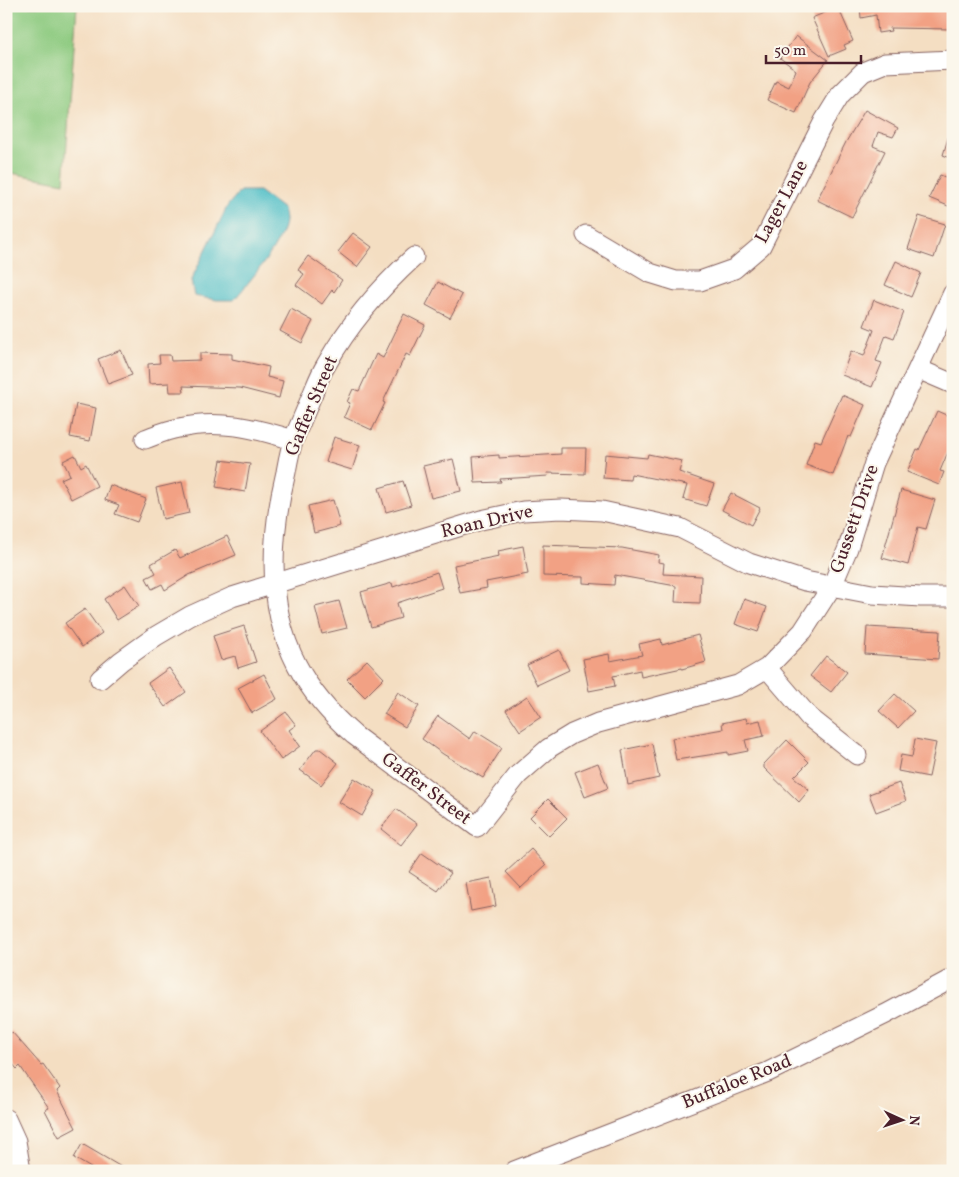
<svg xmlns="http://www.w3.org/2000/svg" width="959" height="1177" font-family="Vollkorn,serif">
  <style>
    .green { fill: #8dca80; stroke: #6c7456 }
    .water { fill: #52c0c8; stroke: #4e707a }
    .building { fill: #f2a184 }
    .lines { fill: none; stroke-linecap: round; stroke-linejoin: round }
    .minor-casing { stroke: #866260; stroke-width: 21 }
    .minor { stroke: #fff; stroke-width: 19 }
    .labels { text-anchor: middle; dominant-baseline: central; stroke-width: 4; stroke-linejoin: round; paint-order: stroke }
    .street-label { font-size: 19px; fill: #4a1f2b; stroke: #fbf7ec }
  </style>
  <rect width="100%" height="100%" fill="#fbf7ec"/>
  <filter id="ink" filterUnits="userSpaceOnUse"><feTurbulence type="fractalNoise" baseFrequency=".02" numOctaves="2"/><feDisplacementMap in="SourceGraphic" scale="10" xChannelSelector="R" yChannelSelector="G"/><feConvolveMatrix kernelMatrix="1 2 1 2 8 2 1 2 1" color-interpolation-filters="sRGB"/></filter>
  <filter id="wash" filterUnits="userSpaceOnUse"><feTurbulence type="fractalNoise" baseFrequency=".0096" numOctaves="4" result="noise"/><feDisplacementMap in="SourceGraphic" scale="20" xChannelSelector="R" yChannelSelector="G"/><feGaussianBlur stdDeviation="1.12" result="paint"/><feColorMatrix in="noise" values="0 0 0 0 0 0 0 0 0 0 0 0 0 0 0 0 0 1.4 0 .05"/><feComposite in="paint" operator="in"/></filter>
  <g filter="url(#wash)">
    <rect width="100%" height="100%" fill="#f4dec2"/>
    <path class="green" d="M 6,6 L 77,6 L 64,183 L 6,172 Z"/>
    <path class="water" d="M 240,191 L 259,191 L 283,209 C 284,213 285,217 285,221 C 283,243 248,283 234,300 L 217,300 L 194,296 L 191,280 L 228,205 Z"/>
    <g id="blocks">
      <path class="building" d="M 860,6 L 953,6 L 953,29 L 890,28 L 891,31 L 878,33 L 876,15 L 861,18 Z
        M 838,7 L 853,41 L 844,45 L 846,49 L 829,56 L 812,18 Z
        M 796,36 L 828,60 L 810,82 L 796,113 L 767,100 L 776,81 L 789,87 L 796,70 L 780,58 Z
        M 865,110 L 898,128 L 893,137 L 878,132 L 873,146 L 885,151 L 852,217 L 817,200 L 846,142 Z
        M 951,128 L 953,128 L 953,159 L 943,155 Z
        M 940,175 L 953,180 L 953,208 L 929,198 Z
        M 919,216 L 945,224 L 934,258 L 908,249 Z
        M 353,233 L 372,247 L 357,267 L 338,252 Z
        M 308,256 L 342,280 L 334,292 L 332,290 L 322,304 L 296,285 L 304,274 L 298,270 Z
        M 896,261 L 921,273 L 911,297 L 885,285 Z
        M 438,282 L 462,295 L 450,318 L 426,305 Z
        M 874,300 L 904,312 L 894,338 L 886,335 L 876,361 L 882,363 L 872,387 L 842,375 L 851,351 L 864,356 L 874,330 L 864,326 Z
        M 291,309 L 313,321 L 302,343 L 280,331 Z
        M 404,314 L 425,325 L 410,356 L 406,354 L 383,402 L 385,403 L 372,430 L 344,417 L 350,403 L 347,402 L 353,389 L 359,391 L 376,354 L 383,358 Z
        M 121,350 L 132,375 L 108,384 L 98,359 Z
        M 200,353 L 232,354 L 232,359 L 269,367 L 267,377 L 283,381 L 279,398 L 240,388 L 183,386 L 184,392 L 170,392 L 169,383 L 149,384 L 148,364 L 160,363 L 159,355 L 170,355 L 171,361 L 200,360 Z
        M 842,395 L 865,405 L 851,437 L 848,436 L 833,475 L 806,465 L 815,440 L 821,442 Z
        M 76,404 L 96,408 L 90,441 L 70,437 Z
        M 937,411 L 953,418 L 953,440 L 940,471 L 944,472 L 939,485 L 907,472 L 917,449 L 919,450 Z
        M 334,437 L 360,445 L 352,470 L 326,462 Z
        M 561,448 L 586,448 L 585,474 L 547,473 L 548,476 L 500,479 L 501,482 L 475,483 L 473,457 L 499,455 L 499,458 L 561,454 Z
        M 605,454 L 647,458 L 648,454 L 682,461 L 679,472 L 714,484 L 706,506 L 683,499 L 687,485 L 631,474 L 630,480 L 603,478 Z
        M 75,455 L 81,467 L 86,464 L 97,486 L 71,499 L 61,479 L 70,475 L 63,461 Z
        M 453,459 L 461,491 L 431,498 L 423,466 Z
        M 221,460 L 250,464 L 245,492 L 216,487 Z
        M 403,481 L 411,505 L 386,512 L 379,488 Z
        M 182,482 L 189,513 L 163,519 L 156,488 Z
        M 110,485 L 146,499 L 137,522 L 115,514 L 119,505 L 105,500 Z
        M 901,490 L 935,500 L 926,529 L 918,527 L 908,565 L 882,558 Z
        M 731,493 L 760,508 L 751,525 L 722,510 Z
        M 333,500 L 340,526 L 314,533 L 308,506 Z
        M 227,536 L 236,555 L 189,575 L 165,590 L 162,584 L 152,589 L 146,578 L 156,573 L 151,564 L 175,550 L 180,558 Z
        M 543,545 L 622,548 L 659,555 L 658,562 L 664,563 L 663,574 L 701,576 L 700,603 L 675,602 L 676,586 L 615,575 L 614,585 L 583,583 L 583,577 L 543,576 Z
        M 523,546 L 528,574 L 486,582 L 487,588 L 460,593 L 454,565 L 499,556 L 498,551 Z
        M 437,572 L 442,588 L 397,603 L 401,618 L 371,627 L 361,592 L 392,583 L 393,587 Z
        M 125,585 L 139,606 L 117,620 L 104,599 Z
        M 744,599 L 767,607 L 758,632 L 735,624 Z
        M 339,601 L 347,628 L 322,634 L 315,607 Z
        M 85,609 L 102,633 L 82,647 L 65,623 Z
        M 244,626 L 256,662 L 238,668 L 235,656 L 221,660 L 213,636 Z
        M 867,627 L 940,631 L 938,659 L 865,654 Z
        M 698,635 L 706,662 L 682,669 L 682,668 L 641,677 L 640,670 L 613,676 L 615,686 L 589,691 L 583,659 L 609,654 L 610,661 L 642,655 L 639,644 L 661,639 L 662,645 Z
        M 559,650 L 569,670 L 537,685 L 527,665 Z
        M 826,656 L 847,672 L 831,692 L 810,676 Z
        M 367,660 L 384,678 L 365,697 L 347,679 Z
        M 169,668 L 186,692 L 165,707 L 148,683 Z
        M 264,674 L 277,699 L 252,713 L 238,688 Z
        M 398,692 L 419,706 L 405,727 L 384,714 Z
        M 895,694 L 914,711 L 898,728 L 879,711 Z
        M 527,696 L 541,717 L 520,731 L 506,710 Z
        M 286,712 L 296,725 L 289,730 L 300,746 L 281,760 L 260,731 Z
        M 438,716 L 470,739 L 475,731 L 502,748 L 483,778 L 443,754 L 422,739 Z
        M 746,718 L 747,723 L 760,720 L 764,736 L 745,740 L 748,751 L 728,755 L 728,752 L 676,760 L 672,738 L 723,729 L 722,723 Z
        M 915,739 L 936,743 L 929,777 L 898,771 L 901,755 L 912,757 Z
        M 787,740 L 809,762 L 794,777 L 809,790 L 799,802 L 764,768 L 764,764 Z
        M 652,744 L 659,778 L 628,785 L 622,750 Z
        M 316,749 L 320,749 L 338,763 L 321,785 L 300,770 Z
        M 598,763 L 608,788 L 585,797 L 575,772 Z
        M 354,778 L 376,791 L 362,816 L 339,802 Z
        M 899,783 L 906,801 L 876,812 L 869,794 Z
        M 548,799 L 567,818 L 549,836 L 530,817 Z
        M 396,809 L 417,824 L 401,845 L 381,829 Z
        M 531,849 L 546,865 L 521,888 L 506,872 Z
        M 422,853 L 451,873 L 438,891 L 409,872 Z
        M 491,878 L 496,906 L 471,911 L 466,883 Z
        M 12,1032 L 41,1065 L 43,1064 L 60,1088 L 57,1091 L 76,1128 L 59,1137 L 45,1110 L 49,1108 L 20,1066 L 17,1069 L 6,1056 L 6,1037 Z
        M 82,1144 L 128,1171 L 96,1171 L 74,1158 Z"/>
    </g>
  </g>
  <g filter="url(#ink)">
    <use href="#blocks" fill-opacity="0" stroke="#866260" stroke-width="1"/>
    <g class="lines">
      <g class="minor-casing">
        <path id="minor" d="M 586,235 L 650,273 L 676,281 L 700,281 L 734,269 L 761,246 L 824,121 L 840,95 L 863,72 L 885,63 L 953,60
          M 414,257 C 379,289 349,324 326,365 C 319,376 315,389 310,400 C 305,413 299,426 294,438 C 290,449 288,461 286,472 C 271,534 266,606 297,665 C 311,692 330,714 354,735 L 477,827 L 518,775 L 549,748 L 572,734 L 598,723 L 738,685 L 767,668 L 803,631 L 832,586 L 848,548 L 874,463 L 953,293
          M 918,369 L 953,384
          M 145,439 C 156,435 167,430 179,428 C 219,419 255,428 293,440
          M 767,668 L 809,717 L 857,755
          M 100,679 L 121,661 L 156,636 L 190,616 L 232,597 L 481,520 L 523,511 L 561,509 L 602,511 L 680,528 L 749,563 L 805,581 L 872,594 L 921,597 L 953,597
          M 6,1119 L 16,1141 L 21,1171
          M 514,1171 L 768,1072 L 886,1014 L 953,978"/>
      </g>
      <use href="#minor" class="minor"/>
    </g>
  </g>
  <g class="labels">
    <g class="street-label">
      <text transform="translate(782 202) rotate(-62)">Lager Lane</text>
      <text transform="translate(312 406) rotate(-67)">Gaffer Street</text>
      <text transform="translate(855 519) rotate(-71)">Gussett Drive</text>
      <text transform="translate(487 522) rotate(-13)">Roan Drive</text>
      <text transform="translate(426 789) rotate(37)">Gaffer Street</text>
      <text transform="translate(737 1082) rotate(-22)">Buffaloe Road</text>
    </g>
  </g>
  <rect width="959" height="1177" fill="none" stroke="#fbf7ec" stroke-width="25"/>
  <g transform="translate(902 1120) rotate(93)" stroke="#fbf7ec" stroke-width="4" paint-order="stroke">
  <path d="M0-4L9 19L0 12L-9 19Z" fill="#4a1f2b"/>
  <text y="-8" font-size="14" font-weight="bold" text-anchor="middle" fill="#4a1f2b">N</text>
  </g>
  <path d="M766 55v8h95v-8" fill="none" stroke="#4a1f2b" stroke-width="2.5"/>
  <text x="774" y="55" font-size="15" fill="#4a1f2b" stroke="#fbf7ec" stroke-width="4" paint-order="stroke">50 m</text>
</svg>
